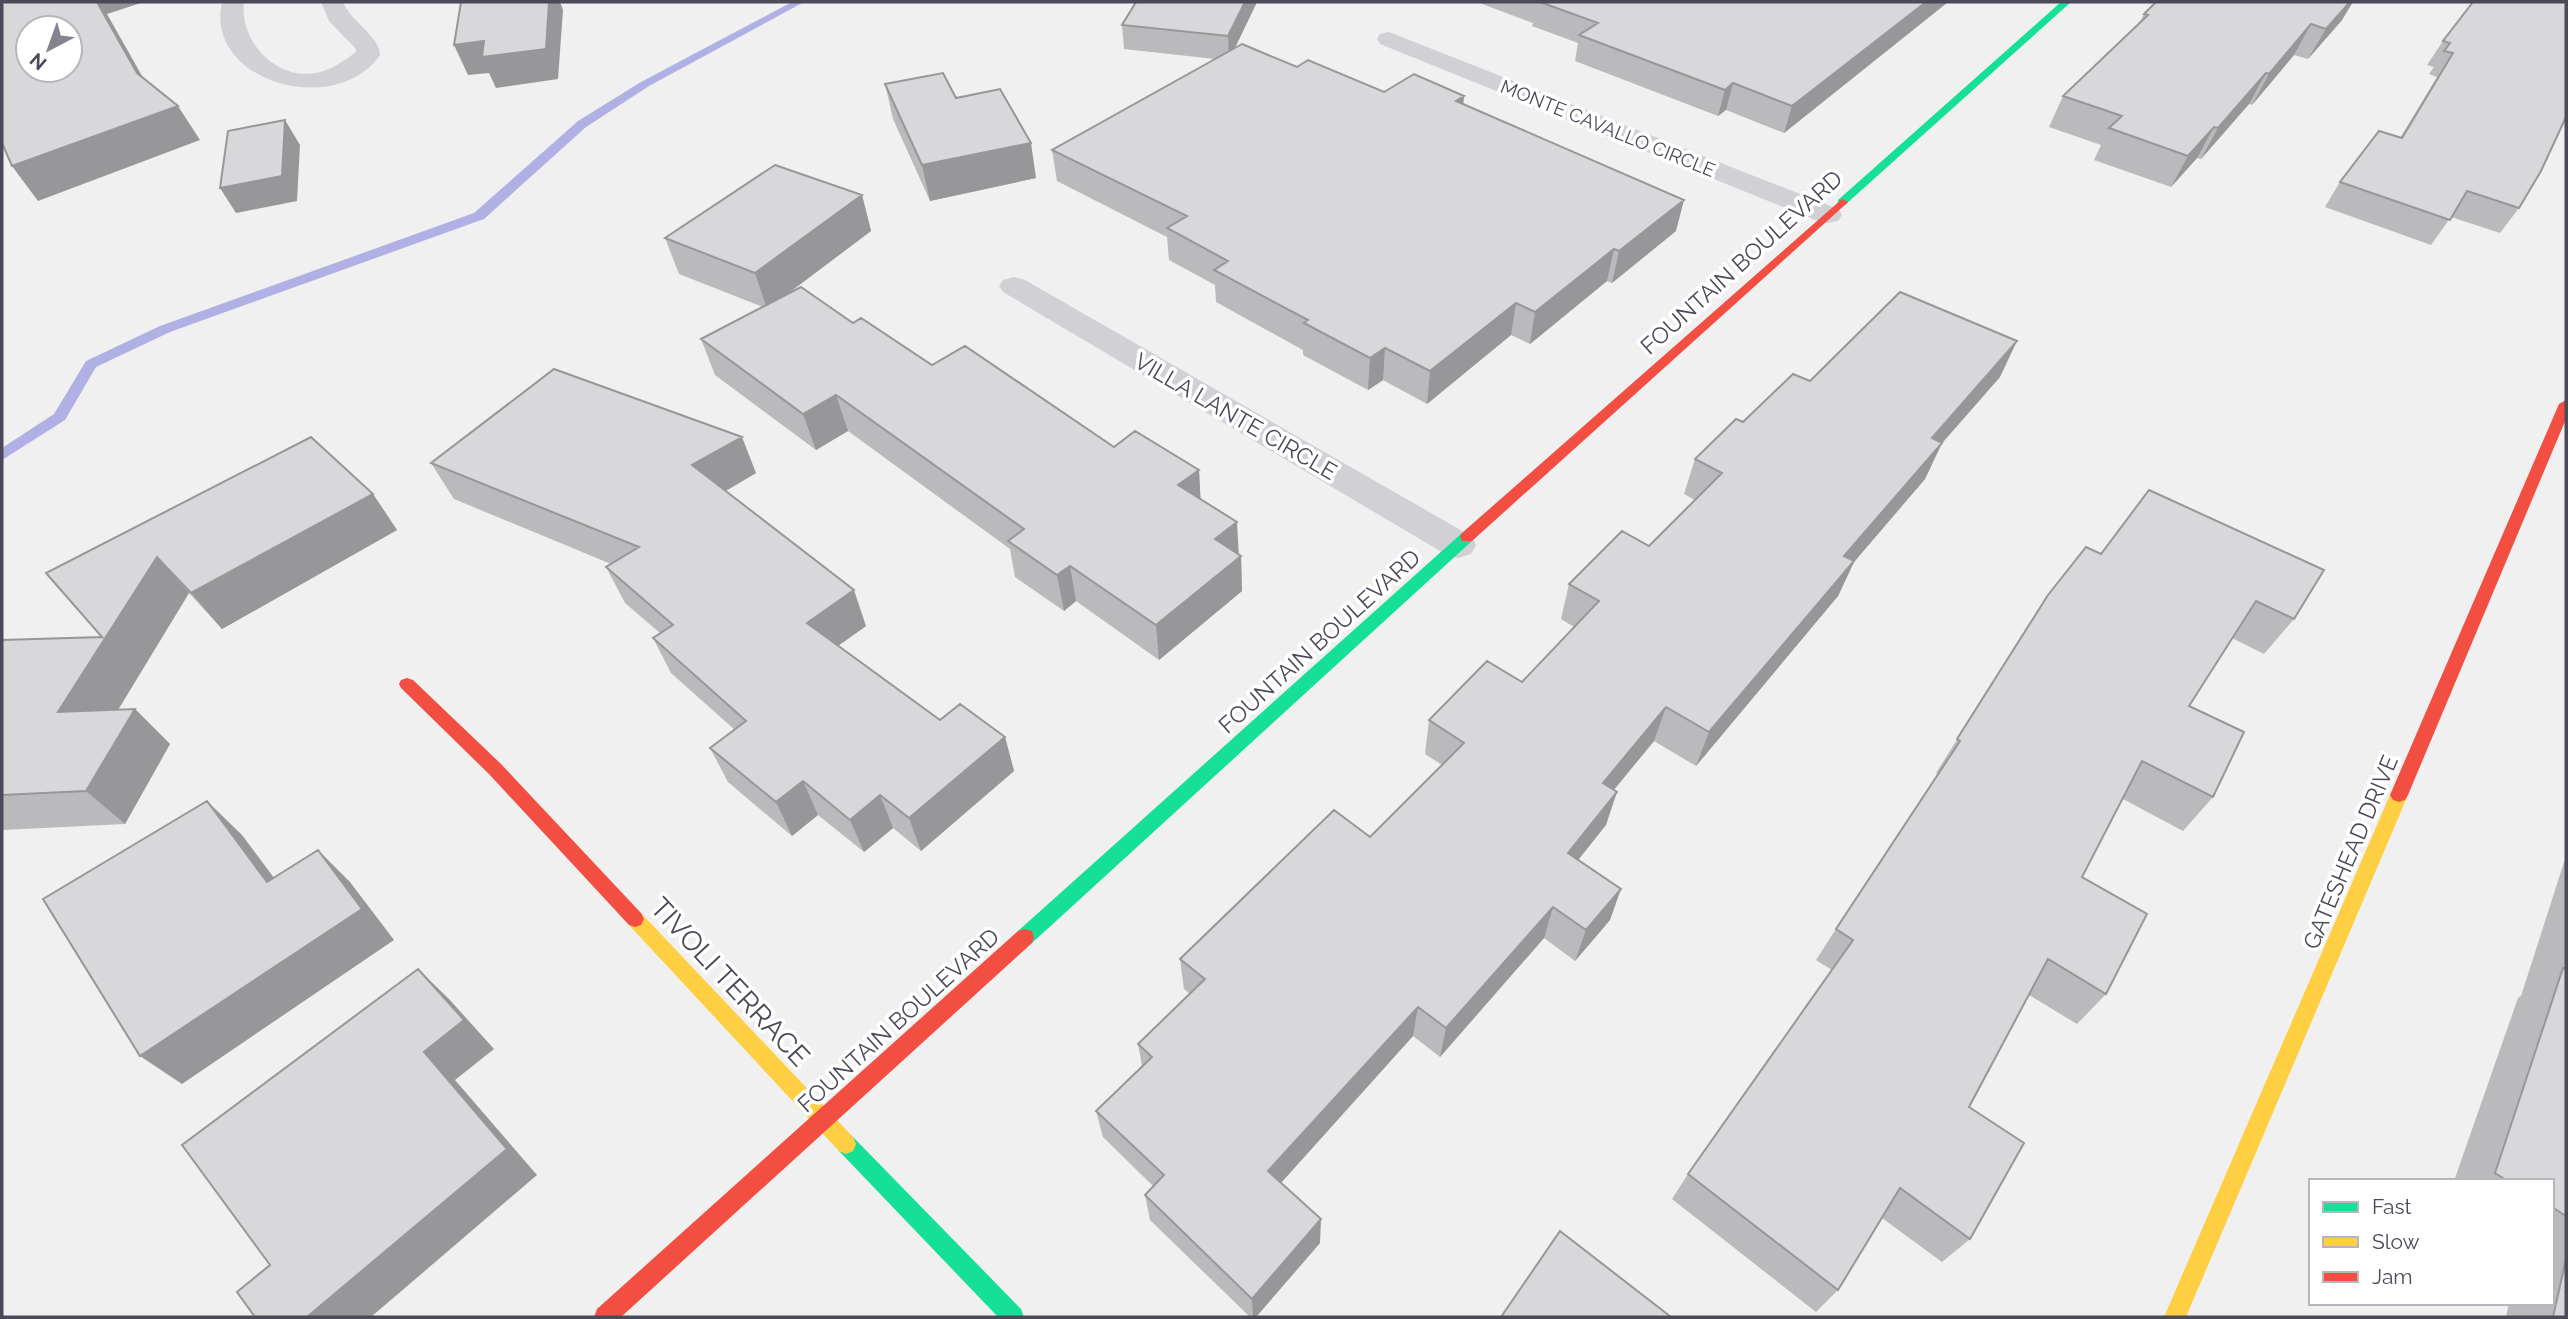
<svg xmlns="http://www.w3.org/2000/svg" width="2568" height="1319" font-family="Raleway,sans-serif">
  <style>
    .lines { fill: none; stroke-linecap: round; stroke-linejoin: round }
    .stream { fill: #b0b0e5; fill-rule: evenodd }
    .street { fill: #d1d1d5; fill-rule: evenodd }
    .fast { fill: #16e098; fill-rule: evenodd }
    .slow { fill: #ffcf43; fill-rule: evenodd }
    .jam { fill: #f24e42; fill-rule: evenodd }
    .wall { fill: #bab9bb }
    .shaded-wall { fill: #979698 }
    .building { fill: #d8d7d9; stroke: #979698; stroke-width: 2; fill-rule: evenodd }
    .labels { text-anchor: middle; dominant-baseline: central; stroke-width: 7; stroke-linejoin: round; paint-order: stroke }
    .far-street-label { font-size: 19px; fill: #4d4959; stroke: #fff }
    .street-label { font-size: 23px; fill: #4d4959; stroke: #fff }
    .near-street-label { font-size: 28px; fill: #4d4959; stroke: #fff }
  </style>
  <rect width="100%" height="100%" fill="#f0f0f0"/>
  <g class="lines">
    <path class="stream" d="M 792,2 L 804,2 L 649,86 L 586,127 L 484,219 L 170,332 L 96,367 L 65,420 L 2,460 L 2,448 L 54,414 L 86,361 L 160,326 L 474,213 L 578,121 L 641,82 Z"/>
    <path class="street" d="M 222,2 L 244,2 C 239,41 276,80 316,73 C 331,70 344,61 356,52 L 356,49 L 329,21 L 321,2 L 343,2 C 351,22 380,36 380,55 C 336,119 204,82 222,2 Z
      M 1389,32 L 1838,209 L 1842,215 L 1838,221 L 1828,223 L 1818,221 L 1380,44 L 1377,39 L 1380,34 Z
      M 1014,277 L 1025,280 L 1471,536 L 1476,545 L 1471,554 L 1458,558 L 1445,554 L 1003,292 L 999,286 L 1003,280 Z"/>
    <path class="fast" d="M 2061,2 L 2071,2 L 1846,204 L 1838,204 L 1838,200 Z
      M 1467,532 L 1472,533 L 1474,537 L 1472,541 L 1032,943 L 1025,945 L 1018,943 L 1016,937 L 1018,931 L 1462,533 Z
      M 846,1134 L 853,1137 L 1021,1309 L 1024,1317 L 998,1317 L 839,1151 L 836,1144 L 839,1137 Z"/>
    <path class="slow" d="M 2399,788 L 2405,790 L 2408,795 L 2186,1317 L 2164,1317 L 2390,795 L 2393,790 Z
      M 635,911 L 641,913 L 853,1137 L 856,1144 L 853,1151 L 846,1154 L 839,1151 L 629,925 L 626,919 L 629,913 Z"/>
    <path class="jam" d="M 1842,199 L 1848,202 L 1846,204 L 1472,541 L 1462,541 L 1460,537 L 1462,533 Z
      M 2566,400 L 2566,419 L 2408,795 L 2405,800 L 2399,802 L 2393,800 L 2390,795 L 2559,404 Z
      M 407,678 L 413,680 L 501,764 L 641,913 L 644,919 L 641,925 L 635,927 L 629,925 L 489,774 L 401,688 L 399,684 L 401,680 Z
      M 1025,929 L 1032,931 L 1034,937 L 1032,943 L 621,1317 L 594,1317 L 597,1309 L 1018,931 Z"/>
  </g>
  <path class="wall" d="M 1257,2 L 1235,48 L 1384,92 L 1464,96 L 1463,104 L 1676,231 L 1612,283 L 1607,281 L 1530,344 L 1511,335 L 1427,404 L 1383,380 L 1368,390 L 1303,355 L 1303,350 L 1216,302 L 1215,285 L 1169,260 L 1167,237 L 1057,181 L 1052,150 L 1215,59 L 1124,49 L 1122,25 Z
    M 1477,2 L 1948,2 L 1784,133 L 1726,110 L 1718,116 L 1575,61 L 1578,43 L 1532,26 L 1533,23 Z
    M 2473,2 L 2519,208 L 2500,233 L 2451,217 L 2431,245 L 2325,207 L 2340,182 L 2400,138 L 2437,77 L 2429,74 L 2434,67 L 2427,65 L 2443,41 Z
    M 2144,14 L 2342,20 L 2308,59 L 2294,55 L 2252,105 L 2249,104 L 2201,159 L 2197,158 L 2171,187 L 2094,160 L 2101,145 L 2049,127 L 2063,96 L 2140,22 Z
    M 885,84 L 1036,178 L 930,201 L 893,119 Z
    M 862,195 L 871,231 L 785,296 L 853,323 L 932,365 L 1114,447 L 1199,470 L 1200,499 L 1239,554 L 1241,556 L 1242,591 L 1159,660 L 1076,601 L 1064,611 L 1015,577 L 1010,549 L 848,431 L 816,450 L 715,375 L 701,339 L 763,307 L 679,274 L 665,238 Z
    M 2000,377 L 1942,443 L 1925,479 L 1854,562 L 1838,596 L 1696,766 L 1654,741 L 1614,790 L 1606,825 L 1578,860 L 1610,920 L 1575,961 L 1544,938 L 1440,1057 L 1413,1036 L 1281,1183 L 1320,1243 L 1256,1317 L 1250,1317 L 1150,1220 L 1145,1195 L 1153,1186 L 1103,1137 L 1096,1111 L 1142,1066 L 1138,1044 L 1190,994 L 1184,989 L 1180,959 L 1370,837 L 1442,765 L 1425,754 L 1429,720 L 1522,682 L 1574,627 L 1561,619 L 1569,584 L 1649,546 L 1695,500 L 1684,494 L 1695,459 L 1743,422 L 1810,381 Z
    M 431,463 L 756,473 L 726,491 L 866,626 L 838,646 L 940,720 L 1005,737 L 1014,771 L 921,851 L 893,828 L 864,852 L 818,815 L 792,836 L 728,782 L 710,748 L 735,730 L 671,673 L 653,638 L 660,633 L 625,603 L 606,567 L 611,564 L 454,499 Z
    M 2149,490 L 2294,619 L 2264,654 L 2232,638 L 2189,706 L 2213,797 L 2183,831 L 2123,799 L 2082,877 L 2106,994 L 2077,1024 L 2029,995 L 1969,1107 L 1970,1239 L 1942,1262 L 1882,1218 L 1838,1290 L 1816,1312 L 1672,1199 L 1688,1174 L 1832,970 L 1816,960 L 1836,929 L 1938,774 L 1936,773 L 2048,595 L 2101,554 Z
    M 373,494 L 397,530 L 222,629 L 189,593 L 118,710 L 135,709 L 170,744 L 125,824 L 2,830 L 2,640 L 102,637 L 46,573 Z
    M 2566,856 L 2566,1317 L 2506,1317 L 2509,1303 L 2552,1303 L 2552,1181 L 2454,1181 L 2518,998 L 2521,996 Z"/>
  <path class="shaded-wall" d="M 97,2 L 144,2 L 107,14 L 159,106 L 137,73 Z
    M 549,2 L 560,2 L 563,10 L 558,79 L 496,88 L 489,73 L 468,75 L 454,45 Z
    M 1245,2 L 1257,2 L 1229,60 L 1228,36 Z
    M 1926,2 L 1948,2 L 1784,133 L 1792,106 Z
    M 2350,2 L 2353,2 L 2342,20 L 2308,59 L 2326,29 Z
    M 2311,24 L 2294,55 L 2252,105 L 2269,74 Z
    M 2266,73 L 2249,104 L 2201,159 L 2218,128 Z
    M 1733,83 L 1726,110 L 1718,116 L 1725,90 Z
    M 1464,96 L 1461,127 L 1456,101 Z
    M 178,106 L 200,140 L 38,201 L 12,166 Z
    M 285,120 L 300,145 L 297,201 L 236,213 L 220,188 Z
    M 2214,127 L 2197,158 L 2171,187 L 2188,156 Z
    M 1031,143 L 1036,178 L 930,201 L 922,165 Z
    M 862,195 L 871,231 L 767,309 L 755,273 Z
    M 1684,200 L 1676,231 L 1612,283 L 1619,251 Z
    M 1614,249 L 1607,281 L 1530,344 L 1535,312 Z
    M 1516,303 L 1511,335 L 1427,404 L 1430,371 Z
    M 2017,341 L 2000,377 L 1915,474 L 1932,438 Z
    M 1385,348 L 1383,380 L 1368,390 L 1370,358 Z
    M 836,395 L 848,431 L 816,450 L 803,414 Z
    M 742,437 L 756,473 L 708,501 L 692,465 Z
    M 1942,443 L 1925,479 L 1854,562 L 1838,596 L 1696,766 L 1709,732 L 1844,556 Z
    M 1199,470 L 1201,506 L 1178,485 Z
    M 373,494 L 397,530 L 222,629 L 191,593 Z
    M 1237,522 L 1239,558 L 1215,539 Z
    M 1241,556 L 1242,591 L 1159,660 L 1156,625 Z
    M 157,557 L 189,593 L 96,746 L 58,712 Z
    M 1070,566 L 1076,601 L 1064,611 L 1057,575 Z
    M 854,590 L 866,626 L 821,658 L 807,623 Z
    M 1666,707 L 1654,741 L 1592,816 L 1603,783 Z
    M 135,709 L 170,744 L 125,824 L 86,791 Z
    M 1005,737 L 1014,771 L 921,851 L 909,818 Z
    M 803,781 L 818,815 L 792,836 L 776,802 Z
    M 1617,792 L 1606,825 L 1558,885 L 1568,853 Z
    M 880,795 L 893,828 L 864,852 L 850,820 Z
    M 207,801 L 242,835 L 301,914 L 267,882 Z
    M 318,850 L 350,882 L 394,940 L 182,1084 L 140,1056 Z
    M 1621,889 L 1610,920 L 1575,961 L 1586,930 Z
    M 1553,907 L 1544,938 L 1440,1057 L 1446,1028 Z
    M 418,969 L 449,999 L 494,1049 L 455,1080 L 537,1175 L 371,1317 L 307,1317 L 424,1052 Z
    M 1418,1007 L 1413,1036 L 1269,1196 L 1268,1171 Z
    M 1321,1219 L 1320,1243 L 1256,1317 L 1253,1317 L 1252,1299 Z"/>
  <path class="building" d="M 2,2 L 97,2 L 137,73 L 178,106 L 12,166 L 2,143 ZM 28,28 L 70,28 L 70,70 L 28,70 Z
    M 461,2 L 549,2 L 546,49 L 482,57 L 484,41 L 454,45 Z
    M 1136,2 L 1245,2 L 1228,36 L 1122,25 Z
    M 1540,2 L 1926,2 L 1792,106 L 1733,83 L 1725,90 L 1579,35 L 1598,23 Z
    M 2156,2 L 2350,2 L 2326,29 L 2311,24 L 2269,74 L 2266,73 L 2218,128 L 2214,127 L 2188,156 L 2109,128 L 2122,116 L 2063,96 L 2148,15 L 2144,14 Z
    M 2473,2 L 2566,2 L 2566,117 L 2541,171 L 2519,208 L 2467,191 L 2450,220 L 2340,182 L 2379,131 L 2402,138 L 2453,53 L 2444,51 L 2450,43 L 2443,41 Z
    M 1242,44 L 1297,67 L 1308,60 L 1384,92 L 1414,74 L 1464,96 L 1456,101 L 1684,200 L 1619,251 L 1614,249 L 1535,312 L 1516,303 L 1430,371 L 1385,348 L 1370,358 L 1304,323 L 1308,320 L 1214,270 L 1228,261 L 1167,228 L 1187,216 L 1052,150 Z
    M 943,73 L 956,98 L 1000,89 L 1031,143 L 922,165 L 885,84 Z
    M 285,120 L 282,176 L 220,188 L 228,131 Z
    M 775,165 L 862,195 L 755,273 L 665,238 Z
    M 801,287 L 853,323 L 861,318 L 932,365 L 965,346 L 1114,447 L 1135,431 L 1199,470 L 1178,485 L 1237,522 L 1215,539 L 1241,556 L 1156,625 L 1070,566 L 1057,575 L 1008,541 L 1024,529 L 836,395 L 803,414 L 701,339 Z
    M 1900,292 L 2017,341 L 1932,438 L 1942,443 L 1844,556 L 1854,561 L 1709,732 L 1666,707 L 1603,783 L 1617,792 L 1568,853 L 1621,889 L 1586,930 L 1553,907 L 1446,1028 L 1418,1007 L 1268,1171 L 1321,1219 L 1252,1299 L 1145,1195 L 1164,1175 L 1096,1111 L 1152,1057 L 1138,1044 L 1205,979 L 1180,959 L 1334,810 L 1370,837 L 1464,743 L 1429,720 L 1487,661 L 1522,682 L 1599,601 L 1569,584 L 1622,531 L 1649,546 L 1722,473 L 1695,459 L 1736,419 L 1743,422 L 1793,374 L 1810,381 Z
    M 554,369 L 742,437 L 692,465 L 854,590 L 807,623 L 940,720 L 960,704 L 1005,737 L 909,818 L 880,795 L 850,820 L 803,781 L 776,802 L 710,748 L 746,721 L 653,638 L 673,625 L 606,567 L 639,547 L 431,463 Z
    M 311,437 L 373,494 L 191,593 L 157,557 L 58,712 L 135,709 L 86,791 L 2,795 L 2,640 L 102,637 L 46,573 Z
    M 2149,490 L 2324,570 L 2294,619 L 2256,601 L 2189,706 L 2244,732 L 2213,797 L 2142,761 L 2082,877 L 2147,914 L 2106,994 L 2048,959 L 1969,1107 L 2024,1143 L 1970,1239 L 1900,1188 L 1838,1290 L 1688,1174 L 1853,940 L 1836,929 L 1960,741 L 1957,739 L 2048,595 L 2086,547 L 2101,554 Z
    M 207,801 L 267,882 L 318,850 L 362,909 L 140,1056 L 43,899 Z
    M 2566,965 L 2566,1216 L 2552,1207 L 2552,1181 L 2508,1181 L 2495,1173 L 2563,968 L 2565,969 Z
    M 418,969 L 464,1020 L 424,1052 L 507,1149 L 307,1317 L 255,1317 L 237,1292 L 270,1265 L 182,1145 Z
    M 1560,1231 L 1671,1317 L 1501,1317 Z
    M 2566,1259 L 2566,1317 L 2553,1317 Z"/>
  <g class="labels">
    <g class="far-street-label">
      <text transform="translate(1608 128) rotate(22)">MONTE CAVALLO CIRCLE</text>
    </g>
    <g class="street-label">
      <text transform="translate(1741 262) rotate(-42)">FOUNTAIN BOULEVARD</text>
      <text transform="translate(1236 416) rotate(30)">VILLA LANTE CIRCLE</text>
      <text transform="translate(1319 641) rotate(-42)">FOUNTAIN BOULEVARD</text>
      <text transform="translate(2350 852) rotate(-67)">GATESHEAD DRIVE</text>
      <text transform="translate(898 1020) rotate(-42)">FOUNTAIN BOULEVARD</text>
    </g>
    <g class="near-street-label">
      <text transform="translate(730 982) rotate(47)">TIVOLI TERRACE</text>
    </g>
  </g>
  <rect width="2568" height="1319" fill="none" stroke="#4d4959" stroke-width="7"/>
  <rect x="2309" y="1179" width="245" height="126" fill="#ffffff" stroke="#b8b6bd" stroke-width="2"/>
  <rect x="2323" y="1202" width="35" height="10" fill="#16e098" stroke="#b8b6bd" stroke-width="2"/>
  <text x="2372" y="1214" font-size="21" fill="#4d4959">Fast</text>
  <rect x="2323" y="1237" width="35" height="10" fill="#ffcf43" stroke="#b8b6bd" stroke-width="2"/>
  <text x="2372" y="1249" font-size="21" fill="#4d4959">Slow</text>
  <rect x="2323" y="1272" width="35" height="10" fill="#f24e42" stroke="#b8b6bd" stroke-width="2"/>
  <text x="2372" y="1284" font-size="21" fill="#4d4959">Jam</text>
  <g transform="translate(49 49) rotate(221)"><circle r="33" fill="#ffffff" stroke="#b8b6bd" stroke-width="2"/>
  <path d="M0-5L12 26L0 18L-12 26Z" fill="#86838e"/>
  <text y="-10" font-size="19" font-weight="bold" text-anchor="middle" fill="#4d4959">N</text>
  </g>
</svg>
